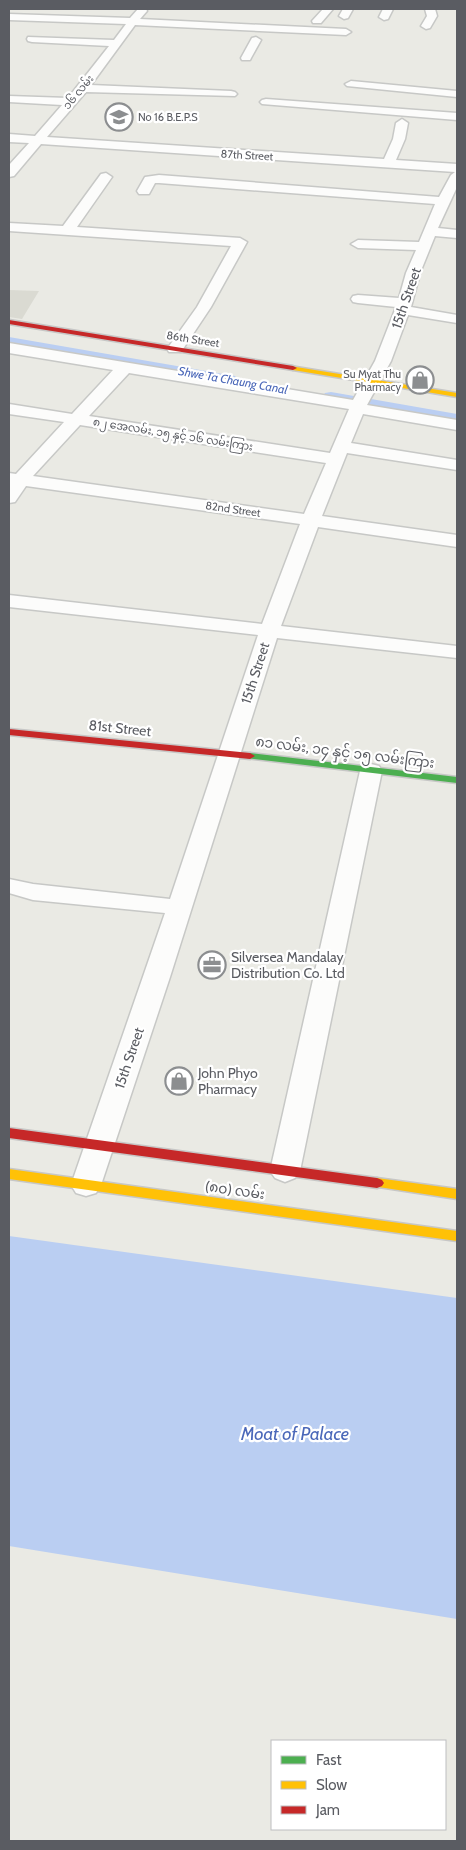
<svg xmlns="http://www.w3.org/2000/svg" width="466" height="1850" font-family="Cabin,'Noto Sans Myanmar',sans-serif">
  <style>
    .education { fill: #dadad2 }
    .water { fill: #bacef2 }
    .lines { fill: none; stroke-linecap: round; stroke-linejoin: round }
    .canal { fill: #bacef2; fill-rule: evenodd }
    .street-casing { stroke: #c7c8c6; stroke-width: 3 }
    .fast-casing { stroke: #c7c7c6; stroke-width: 3 }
    .slow-casing { stroke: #c7c7c6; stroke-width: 3 }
    .jam-casing { stroke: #c7c7c6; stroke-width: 3 }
    .street { fill: #fcfcfb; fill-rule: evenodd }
    .fast { fill: #4caf50; fill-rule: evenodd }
    .slow { fill: #ffc107; fill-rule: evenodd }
    .jam { fill: #c62828; fill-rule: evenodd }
    .labels { text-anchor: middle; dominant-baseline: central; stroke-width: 4.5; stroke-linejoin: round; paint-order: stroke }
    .far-street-label { font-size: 11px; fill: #5a5c62; stroke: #fff }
    .far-poi-label { font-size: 11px; fill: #5a5c62; stroke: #fff; text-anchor: start }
    .far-water-label { font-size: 12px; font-style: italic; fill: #4b68b9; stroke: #fff }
    .street-label { font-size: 14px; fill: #5a5c62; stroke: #fff }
    .poi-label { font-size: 14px; fill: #5a5c62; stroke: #fff; text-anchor: start }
    .near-water-label { font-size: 18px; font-style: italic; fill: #4b68b9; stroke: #fff }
  </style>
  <rect width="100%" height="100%" fill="#eaeae4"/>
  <path class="education" d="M 9,290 L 39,291 L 22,319 L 9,317 Z"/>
  <path class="water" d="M 9,1236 L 457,1298 L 457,1619 L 9,1546 Z"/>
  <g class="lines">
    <path class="canal" d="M 9,337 L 229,375 L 235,376 L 238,380 L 235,384 L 229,385 L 9,347 Z
      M 331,392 L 457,414 L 457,424 L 325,401 L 322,397 L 325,393 Z"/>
    <g class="street-casing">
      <path id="street" d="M 138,9 L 146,9 L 147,11 L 140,19 L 346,29 L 351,32 L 346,35 L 135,25 L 91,85 L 231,91 L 235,92 L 237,94 L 235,96 L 86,92 L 47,137 L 384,159 L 393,139 L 396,123 L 402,119 L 408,123 L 405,139 L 396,160 L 457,164 L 457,187 L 438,228 L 457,230 L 457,238 L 435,236 L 420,273 L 411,307 L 457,315 L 457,323 L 408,315 L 391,361 L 367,405 L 457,420 L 457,430 L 363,414 L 351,443 L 457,460 L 457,470 L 347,453 L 322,516 L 457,535 L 457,547 L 318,527 L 281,626 L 457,646 L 457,658 L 277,638 L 170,977 L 101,1185 L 96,1193 L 86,1196 L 76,1193 L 71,1185 L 165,913 L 33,900 L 9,893 L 9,879 L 33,884 L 170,899 L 258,635 L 9,607 L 9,595 L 262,624 L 300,524 L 26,486 L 15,502 L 9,503 L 9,473 L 16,474 L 64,422 L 9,414 L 9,404 L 72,414 L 113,370 L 9,353 L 9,343 L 353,400 L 375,361 L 396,307 L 358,303 L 353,302 L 351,299 L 353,296 L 358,295 L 399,298 L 406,273 L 416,250 L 358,248 L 351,244 L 358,240 L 419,242 L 435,204 L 159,183 L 155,183 L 149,194 L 139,194 L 137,191 L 145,177 L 159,175 L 439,197 L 451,175 L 455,172 L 41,144 L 14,176 L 9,177 L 9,165 L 29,143 L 9,142 L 9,134 L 35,136 L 62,105 L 9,102 L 9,96 L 68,98 L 109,46 L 32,42 L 28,41 L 27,39 L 28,37 L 114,40 L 126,24 L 9,20 L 9,14 L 130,18 ZM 129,373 L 349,409 L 330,453 L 89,416 ZM 80,425 L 326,463 L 304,514 L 33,476 Z
        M 323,9 L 333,9 L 321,23 L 313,23 L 312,21 Z
        M 343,9 L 353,9 L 348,18 L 344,19 L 339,16 Z
        M 383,9 L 393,9 L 388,19 L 384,20 L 379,17 Z
        M 425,9 L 435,9 L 437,16 L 430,28 L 426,29 L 421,26 L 427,16 Z
        M 256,37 L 261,40 L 251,58 L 250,60 L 242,60 L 241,58 L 252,38 Z
        M 351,81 L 457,91 L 457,97 L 347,86 L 345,84 Z
        M 266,99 L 457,113 L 457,120 L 262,104 L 260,102 L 262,100 Z
        M 106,173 L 112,177 L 77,227 L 240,238 L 247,242 L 211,307 L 181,352 L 169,352 L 167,349 L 197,307 L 231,246 L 9,231 L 9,223 L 63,226 L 101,174 Z
        M 371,764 L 379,766 L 382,771 L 300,1171 L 295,1178 L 285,1182 L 275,1178 L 270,1171 L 360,771 L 363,766 Z"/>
    </g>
    <g class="fast-casing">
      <path id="fast" d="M 250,753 L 457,777 L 457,783 L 246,758 L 245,756 Z"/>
    </g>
    <g class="slow-casing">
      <path id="slow" d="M 290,366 L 457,393 L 457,397 L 293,370 L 289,368 Z
        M 9,1169 L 457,1231 L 457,1241 L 9,1179 Z
        M 377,1178 L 457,1189 L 457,1199 L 372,1186 L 370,1183 L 372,1180 Z"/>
    </g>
    <g class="jam-casing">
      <path id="jam" d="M 9,320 L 293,366 L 297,368 L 293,370 L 9,324 Z
        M 9,729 L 250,753 L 255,756 L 250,759 L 9,735 Z
        M 9,1128 L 377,1178 L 382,1180 L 384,1183 L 382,1186 L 377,1188 L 9,1138 Z"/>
    </g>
    <use href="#street" class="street"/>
    <use href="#fast" class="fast"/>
    <use href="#slow" class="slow"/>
    <use href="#jam" class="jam"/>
  </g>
  <defs>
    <g id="school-ring" transform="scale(1.4375)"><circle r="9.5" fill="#fff" stroke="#8c8e90" stroke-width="1.5"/><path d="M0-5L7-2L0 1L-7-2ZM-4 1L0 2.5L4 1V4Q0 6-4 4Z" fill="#8c8e90"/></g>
    <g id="shop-ring" transform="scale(1.4375)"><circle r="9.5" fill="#fff" stroke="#8c8e90" stroke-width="1.5"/><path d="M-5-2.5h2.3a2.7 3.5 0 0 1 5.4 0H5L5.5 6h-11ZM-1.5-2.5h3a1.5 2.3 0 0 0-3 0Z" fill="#8c8e90"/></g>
    <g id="office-ring" transform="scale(1.4375)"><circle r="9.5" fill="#fff" stroke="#8c8e90" stroke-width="1.5"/><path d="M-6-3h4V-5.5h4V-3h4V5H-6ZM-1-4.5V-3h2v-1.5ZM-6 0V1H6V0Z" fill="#8c8e90"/></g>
  </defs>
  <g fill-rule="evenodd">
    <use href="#school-ring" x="119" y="117"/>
    <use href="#shop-ring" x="420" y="380"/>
    <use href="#office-ring" x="212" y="965"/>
    <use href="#shop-ring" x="179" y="1081"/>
  </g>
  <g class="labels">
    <g class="far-street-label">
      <text transform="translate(78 92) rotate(-50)">၁၆ လမ်း</text>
      <text transform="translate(247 155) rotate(3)">87th Street</text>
      <text transform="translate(193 339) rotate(9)">86th Street</text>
      <text transform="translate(173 434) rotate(9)">၈၂ အေလမ်း, ၁၅ နှင့် ၁၆ လမ်းကြား</text>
      <text transform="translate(233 509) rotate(8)">82nd Street</text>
    </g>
    <g class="far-poi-label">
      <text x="138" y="117">No 16 B.E.P.S</text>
      <text x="401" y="374" text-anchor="end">Su Myat Thu<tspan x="401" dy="13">Pharmacy</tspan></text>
    </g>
    <g class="far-water-label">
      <text transform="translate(233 380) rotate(10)">Shwe Ta Chaung Canal</text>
    </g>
    <g class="street-label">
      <text transform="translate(406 298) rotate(-71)">15th Street</text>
      <text transform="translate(255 673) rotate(-72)">15th Street</text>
      <text transform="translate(120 728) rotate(6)">81st Street</text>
      <text transform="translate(345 752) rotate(7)">၈၁ လမ်း, ၁၄ နှင့် ၁၅ လမ်းကြား</text>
      <text transform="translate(129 1058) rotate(-71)">15th Street</text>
      <text transform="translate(235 1190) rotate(8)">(၈၀) လမ်း</text>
    </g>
    <g class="poi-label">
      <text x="231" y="957">Silversea Mandalay<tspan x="231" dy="16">Distribution Co. Ltd</tspan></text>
      <text x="198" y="1073">John Phyo<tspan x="198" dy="16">Pharmacy</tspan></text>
    </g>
    <g class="near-water-label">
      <text x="295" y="1434">Moat of Palace</text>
    </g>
  </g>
  <rect width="466" height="1850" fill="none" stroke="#5a5c62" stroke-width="20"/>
  <rect x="271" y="1740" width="175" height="90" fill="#ffffff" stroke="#bdbec0"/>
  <rect x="281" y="1756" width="25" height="8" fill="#4caf50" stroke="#bdbec0"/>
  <text x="316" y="1765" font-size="15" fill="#5a5c62">Fast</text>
  <rect x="281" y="1781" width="25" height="8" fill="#ffc107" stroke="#bdbec0"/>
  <text x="316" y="1790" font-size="15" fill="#5a5c62">Slow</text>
  <rect x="281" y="1806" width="25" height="8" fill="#c62828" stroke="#bdbec0"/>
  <text x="316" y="1815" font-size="15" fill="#5a5c62">Jam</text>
</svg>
